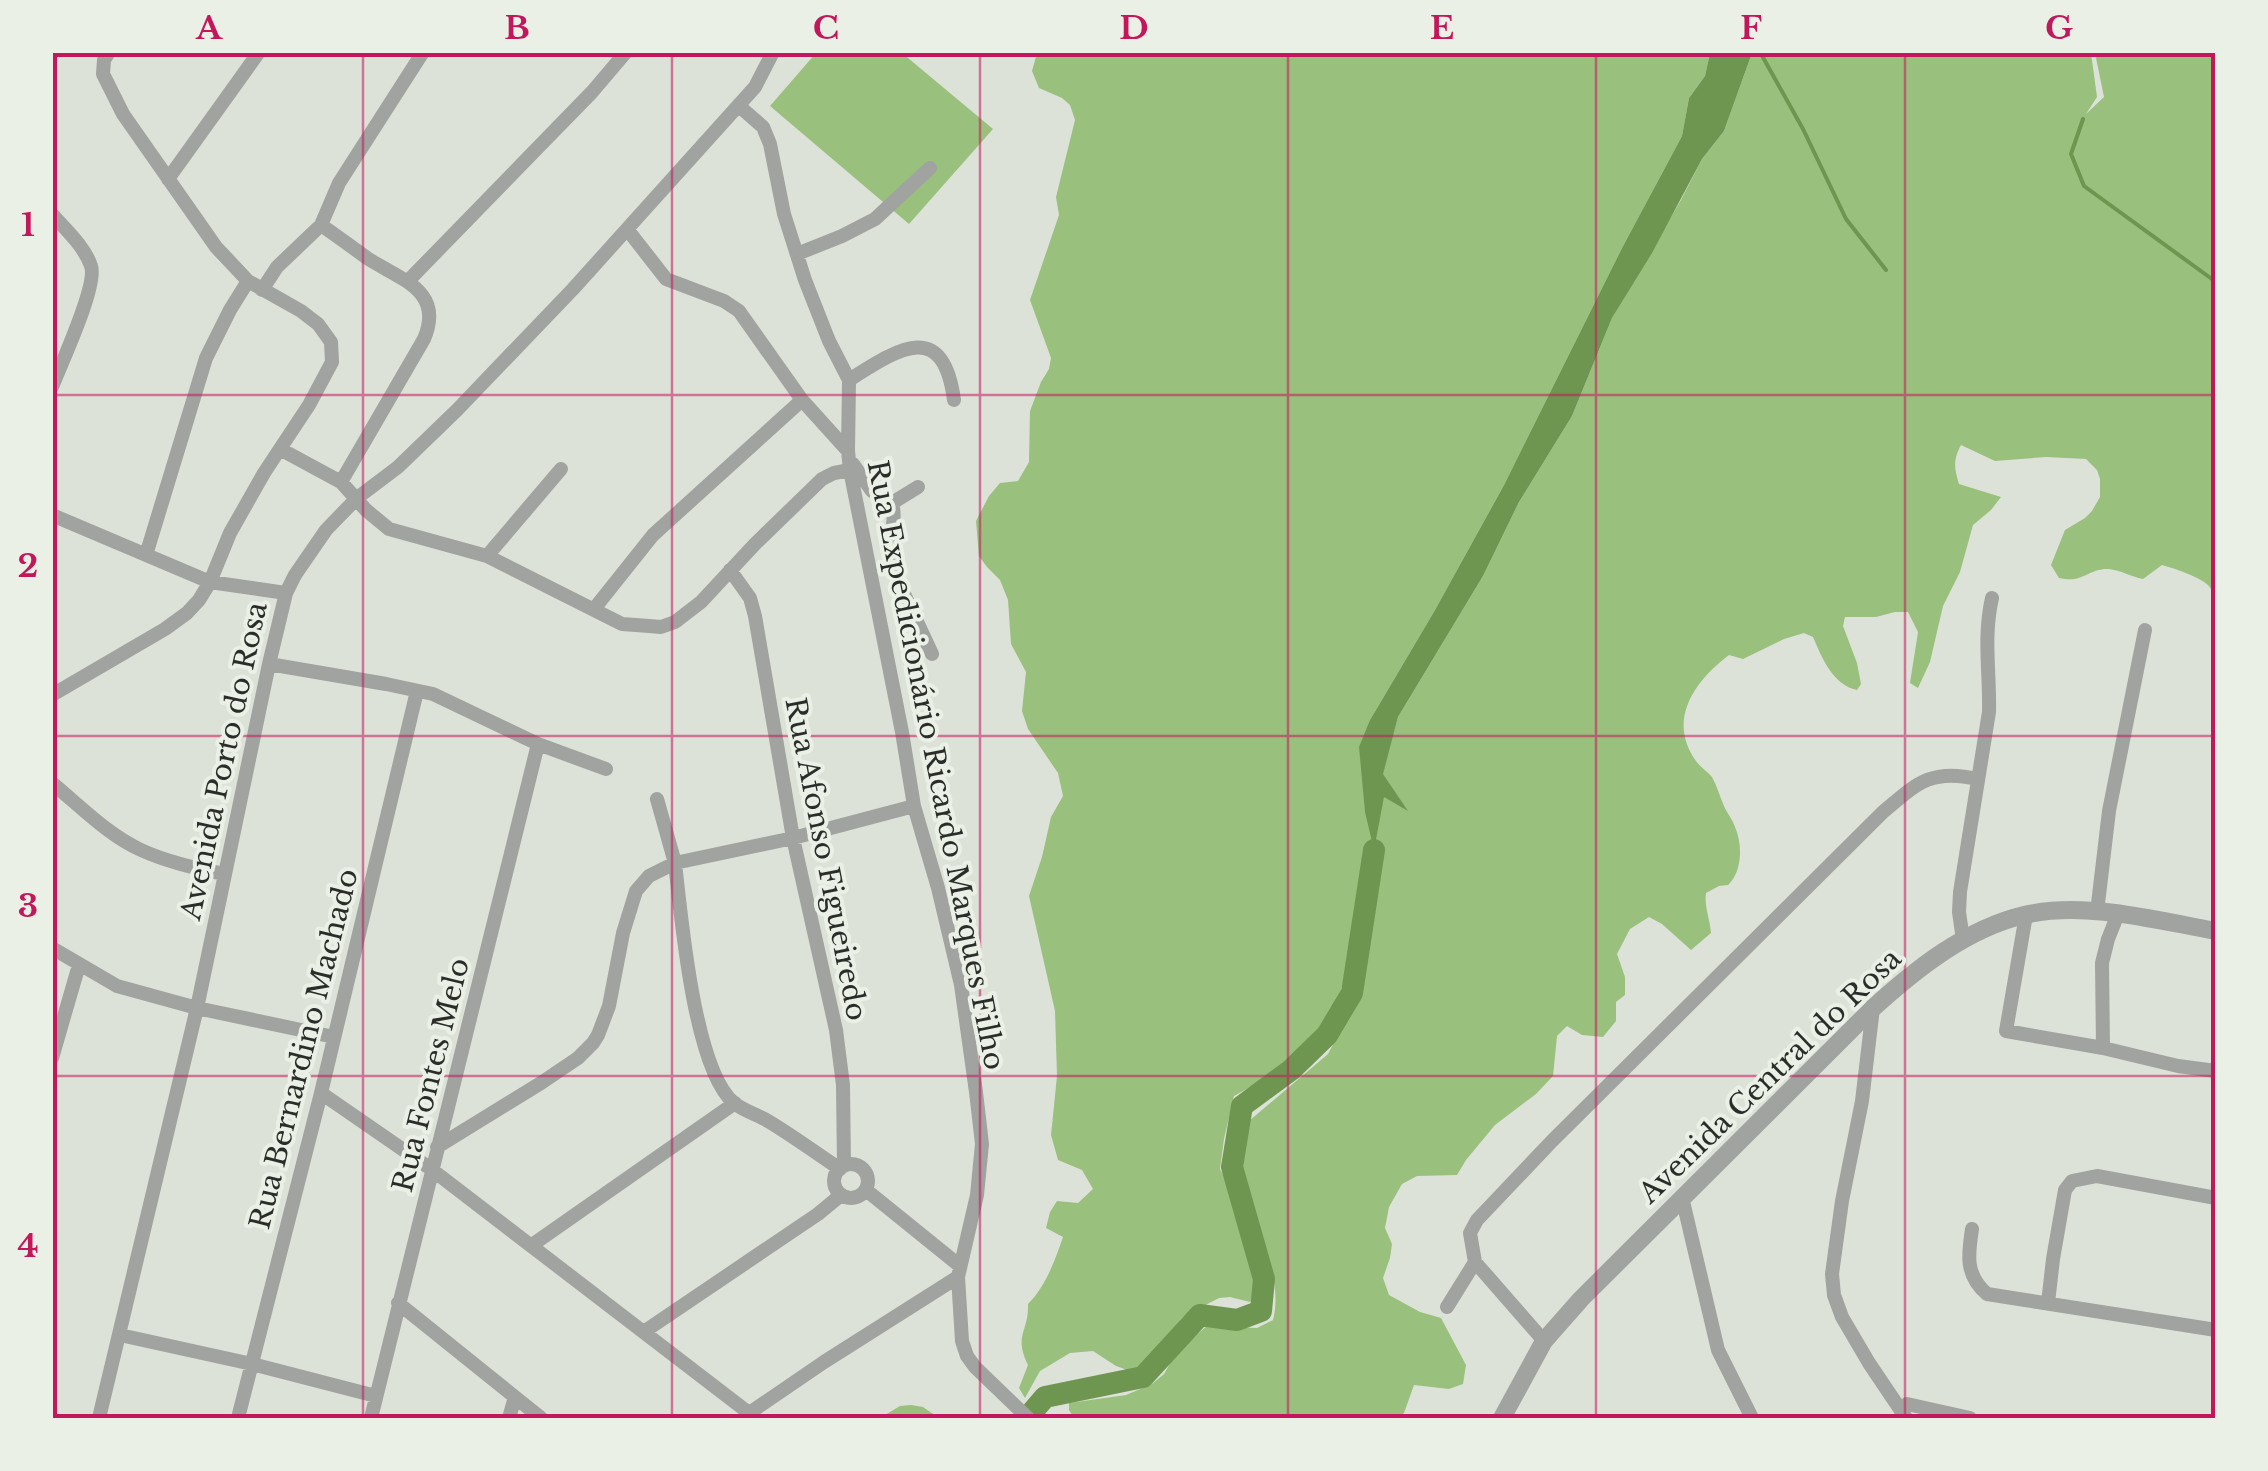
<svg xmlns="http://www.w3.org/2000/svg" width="2268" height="1471" font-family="'Libre Baskerville',serif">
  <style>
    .green { fill: #99c07d }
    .water { fill: #6f9651 }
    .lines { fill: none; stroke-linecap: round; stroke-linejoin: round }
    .stream { stroke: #6f9651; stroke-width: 4 }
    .river { stroke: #6f9651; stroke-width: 22 }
    .minor { stroke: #a0a39f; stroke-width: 14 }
    .tertiary { stroke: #a0a39f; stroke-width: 18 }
    .grid { fill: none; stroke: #c2185b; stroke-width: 2.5; stroke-opacity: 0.55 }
    .labels { text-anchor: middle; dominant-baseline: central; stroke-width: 8; stroke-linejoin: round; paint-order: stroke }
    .street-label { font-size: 28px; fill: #2a2d29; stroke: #eaf0e6 }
    .neatline { fill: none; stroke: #c2185b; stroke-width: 4 }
    .grid-label { font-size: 32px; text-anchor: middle; font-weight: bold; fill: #c2185b }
  </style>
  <rect width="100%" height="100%" fill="#dde2d9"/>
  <path class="green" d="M 816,53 L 902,53 L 993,129 L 909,224 L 770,106 Z
    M 1037,53 L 1710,53 L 1705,76 L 1689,98 L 1682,136 L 1622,248 L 1504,485 L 1435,610 L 1370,720 L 1364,780 L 1365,812 L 1384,796 L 1406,809 L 1382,774 L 1398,717 L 1483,576 L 1519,502 L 1572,416 L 1612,318 L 1681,200 L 1702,159 L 1724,131 L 1752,53 L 2091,53 L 2097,97 L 2086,114 L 2104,97 L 2095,53 L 2215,53 L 2215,617 C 2214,608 2216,593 2208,585 C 2200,577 2173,568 2162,565 L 2143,579 C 2132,577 2120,570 2109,569 C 2088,568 2083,584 2059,578 L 2051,565 L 2065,530 L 2085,518 L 2092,511 L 2100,497 L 2100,479 L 2097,470 L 2086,459 L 2046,457 L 1995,461 L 1961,445 C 1953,460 1954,468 1959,484 L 2001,497 L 1991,510 L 1973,525 L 1960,572 L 1943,606 L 1930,662 L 1918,688 L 1910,683 L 1918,632 L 1908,612 L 1895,612 L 1876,617 L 1845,617 L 1843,626 L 1857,663 L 1861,684 L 1857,690 C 1833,685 1822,658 1813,637 L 1804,633 L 1784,639 L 1743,659 L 1729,655 C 1696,680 1666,719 1696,761 C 1700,767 1707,771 1712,777 C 1717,786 1720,797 1724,806 C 1727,813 1733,820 1735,827 C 1743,845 1742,872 1728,885 L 1719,886 L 1706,893 C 1704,906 1710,919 1711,933 L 1691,950 L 1662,924 L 1649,917 L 1630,929 L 1617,954 L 1625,977 L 1625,995 L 1616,1002 L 1616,1021 L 1603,1037 L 1582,1035 L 1567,1026 L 1557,1036 L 1553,1076 L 1536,1094 L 1495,1125 L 1466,1160 L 1457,1175 L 1417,1176 L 1402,1184 L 1389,1207 L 1385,1228 L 1392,1244 L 1390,1258 L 1383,1278 L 1389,1295 L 1420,1312 L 1441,1318 L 1466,1365 L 1463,1384 L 1449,1389 L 1414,1385 L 1404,1413 L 1397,1418 L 1130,1418 L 1121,1415 L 1103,1418 L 1074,1418 L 1069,1410 L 1069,1403 L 1126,1395 L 1152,1384 L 1164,1374 L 1177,1351 L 1207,1326 L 1257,1328 L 1273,1320 C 1284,1279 1256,1228 1246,1189 C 1241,1167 1241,1148 1243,1126 L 1328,1054 L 1355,1003 L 1363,968 L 1378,878 L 1374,851 L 1364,863 L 1351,948 L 1338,1003 L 1310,1042 L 1268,1077 L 1234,1096 L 1224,1139 L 1220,1169 L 1232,1194 L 1258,1272 C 1260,1284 1259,1294 1250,1302 L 1230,1297 L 1219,1298 L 1188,1314 L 1181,1319 L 1168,1341 L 1133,1372 L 1116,1366 L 1093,1351 L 1070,1353 L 1040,1371 L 1025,1398 L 1019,1388 L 1028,1365 C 1013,1334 1029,1333 1028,1304 C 1046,1286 1055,1260 1063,1237 L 1046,1228 L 1050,1212 L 1057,1201 L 1078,1203 L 1093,1189 L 1082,1170 L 1058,1160 L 1051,1135 L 1057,1076 L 1055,1011 L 1029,896 L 1042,857 L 1051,817 L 1063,796 L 1058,773 L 1028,729 L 1022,711 L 1026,672 L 1011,644 L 1008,600 L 1000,580 L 987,567 L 979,556 L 976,521 L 989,496 L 1000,483 L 1018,481 L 1029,462 L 1030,411 L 1041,382 L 1049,369 L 1051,358 L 1030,300 L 1059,215 L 1056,197 L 1075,120 L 1070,105 L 1062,98 L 1039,88 L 1032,71 Z
    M 911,1405 L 923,1407 L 939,1418 L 880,1418 L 900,1406 Z"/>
  <path class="water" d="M 1710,53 L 1752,53 L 1724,131 L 1702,159 L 1652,253 L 1612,318 L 1572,416 L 1519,502 L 1483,576 L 1398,717 L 1383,774 L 1408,811 L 1384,797 L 1374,850 L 1365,812 L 1359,747 L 1370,720 L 1435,610 L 1504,485 L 1622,248 L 1682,136 L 1689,98 L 1705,76 Z"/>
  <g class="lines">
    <path class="stream" d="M 1760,52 L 1803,129 L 1846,219 L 1886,270
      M 2083,119 L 2071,154 L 2084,186 L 2216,282"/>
    <path class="river" d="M 1027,1418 L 1045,1397 L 1143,1377 L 1200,1315 L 1237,1320 L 1261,1311 L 1264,1279 L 1232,1167 L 1242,1106 L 1291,1070 L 1327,1035 L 1352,993 L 1374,850"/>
    <path class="minor" d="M 739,106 L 763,127 L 770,144 L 784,214 L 805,280 L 829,341 L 849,380 L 848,451 L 850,470 L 902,732 L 914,806 L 938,888 L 961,985 L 976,1092 L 982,1144 L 977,1195 L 958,1277 L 962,1341 L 967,1356 L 975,1367 L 1028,1418
      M 168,179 L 259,52
      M 52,214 C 65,229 85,247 91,266 C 98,285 61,364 52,387
      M 321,225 C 337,236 352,247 367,258 C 399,279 445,290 424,339 L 341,482
      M 627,229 L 666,279 L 724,301 L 739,311 L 802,400 L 848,451
      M 797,254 L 842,236 L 875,219 L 930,168
      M 408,281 L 592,92 L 626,52
      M 262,290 L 277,267 L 321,225 L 339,183 L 423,52
      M 849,380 C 898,349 943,318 954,400
      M 280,449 L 341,482 L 366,510 L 389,529 L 487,556 L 622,624 L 649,626 L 661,627 L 675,622 L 701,602 L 755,544 L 822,479 L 834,473 L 850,470
      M 853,464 L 872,491 L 892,503 C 898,525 885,543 890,564 L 932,654
      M 892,503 L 918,487
      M 52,515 L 210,582 L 286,593
      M 146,555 L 206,358 L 230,310 L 248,281
      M 487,556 L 561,469
      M 730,570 L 750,598 L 755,616 L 793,838 L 836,1030 L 843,1085 L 844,1166
      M 594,609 L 653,535 L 802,400
      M 269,664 L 386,684 L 433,694 L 538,744 L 606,769
      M 52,695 L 165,629 L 187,613 L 199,600 L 210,582 L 230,533 L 264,473 L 309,405 L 332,362 L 331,342 L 318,324 L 301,311 L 248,281 L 216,247 L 123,114 L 103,74 L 104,60 L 109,52
      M 52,783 C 80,806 108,835 141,850 C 167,862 196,868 224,874
      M 2097,912 L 2109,811 L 2145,630
      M 2118,914 L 2108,939 L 2102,963 L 2103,1048 L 2178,1066 L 2216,1071
      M 2026,915 L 2006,1031 L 2103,1048
      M 1963,940 L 1959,912 L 1960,892 L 1989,712 C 1990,672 1983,638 1992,598
      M 52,948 L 117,986 L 197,1008 L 334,1037
      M 1873,1008 L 1862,1101 L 1842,1201 L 1832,1274 L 1834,1295 L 1842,1317 L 1869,1363 L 1906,1418
      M 52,1058 L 79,965
      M 321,1093 L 431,1169 L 749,1413
      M 437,1147 L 541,1083 L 578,1058 L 593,1043 L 598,1035 L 609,1006 L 623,933 L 636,891 L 649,876 L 675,863 L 657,799
      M834 1181a17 17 0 1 1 34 0a17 17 0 1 1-34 0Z
      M 840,1169 C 816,1153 793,1136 768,1121 C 758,1115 744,1111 734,1103 C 694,1070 681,915 675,863 L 793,838 L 914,806
      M 866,1190 L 960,1266
      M 1682,1197 L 1718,1350 L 1752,1418
      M 1972,1229 C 1968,1255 1965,1275 1987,1294 L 2216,1330
      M 532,1245 L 735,1103
      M 398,1303 L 541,1418
      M 2048,1303 L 2053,1259 L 2065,1190 L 2072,1181 L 2097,1176 L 2216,1198
      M 1447,1307 L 1475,1262
      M 645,1331 L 818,1214 L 841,1195
      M 120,1335 L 252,1364 L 376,1396
      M 1544,1341 L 1475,1262 L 1470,1233 L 1477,1220 L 1552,1141 L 1883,812 C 1916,784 1931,768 1977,779
      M 1907,1404 L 1970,1418
      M 745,1416 L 824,1362 L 958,1277
      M 99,1418 L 197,1008 L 269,664 L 286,593 L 295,575 L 326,530 L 357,498 L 398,467 L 457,410 L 573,289 L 755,87 L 773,52
      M 238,1418 L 321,1093 L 417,691
      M 371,1418 L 538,744
      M 509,1418 L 515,1397"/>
    <path class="tertiary" d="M 1502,1418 L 1544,1341 L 1581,1299 L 1873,1008 C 1916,969 1966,929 2024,915 C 2085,901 2155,920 2216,931"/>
  </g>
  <path class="grid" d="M 363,52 L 363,1418M 672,52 L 672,1418M 980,52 L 980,1418M 1288,52 L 1288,1418M 1596,52 L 1596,1418M 1905,52 L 1905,1418M 52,395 L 2216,395M 52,736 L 2216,736M 52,1076 L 2216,1076"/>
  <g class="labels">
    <g class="street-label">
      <text transform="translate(224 761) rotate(-78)">Avenida Porto do Rosa</text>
      <text transform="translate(936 765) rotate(79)">Rua Expedicionário Ricardo Marques Filho</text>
      <text transform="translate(826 859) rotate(79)">Rua Afonso Figueiredo</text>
      <text transform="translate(304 1049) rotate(-76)">Rua Bernardino Machado</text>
      <text transform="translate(431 1075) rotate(-76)">Rua Fontes Melo</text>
      <text transform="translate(1770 1076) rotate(-44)">Avenida Central do Rosa</text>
    </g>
  </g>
  <rect width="2268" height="1471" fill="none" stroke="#eaf0e6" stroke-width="110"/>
  <rect x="55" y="55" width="2158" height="1361" class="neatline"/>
  <g class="grid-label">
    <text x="209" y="39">A</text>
    <text x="517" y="39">B</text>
    <text x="826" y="39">C</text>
    <text x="1134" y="39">D</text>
    <text x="1442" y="39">E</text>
    <text x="1751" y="39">F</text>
    <text x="2059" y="39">G</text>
    <text x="28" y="236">1</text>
    <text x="28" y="577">2</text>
    <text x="28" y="917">3</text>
    <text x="28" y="1257">4</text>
  </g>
</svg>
